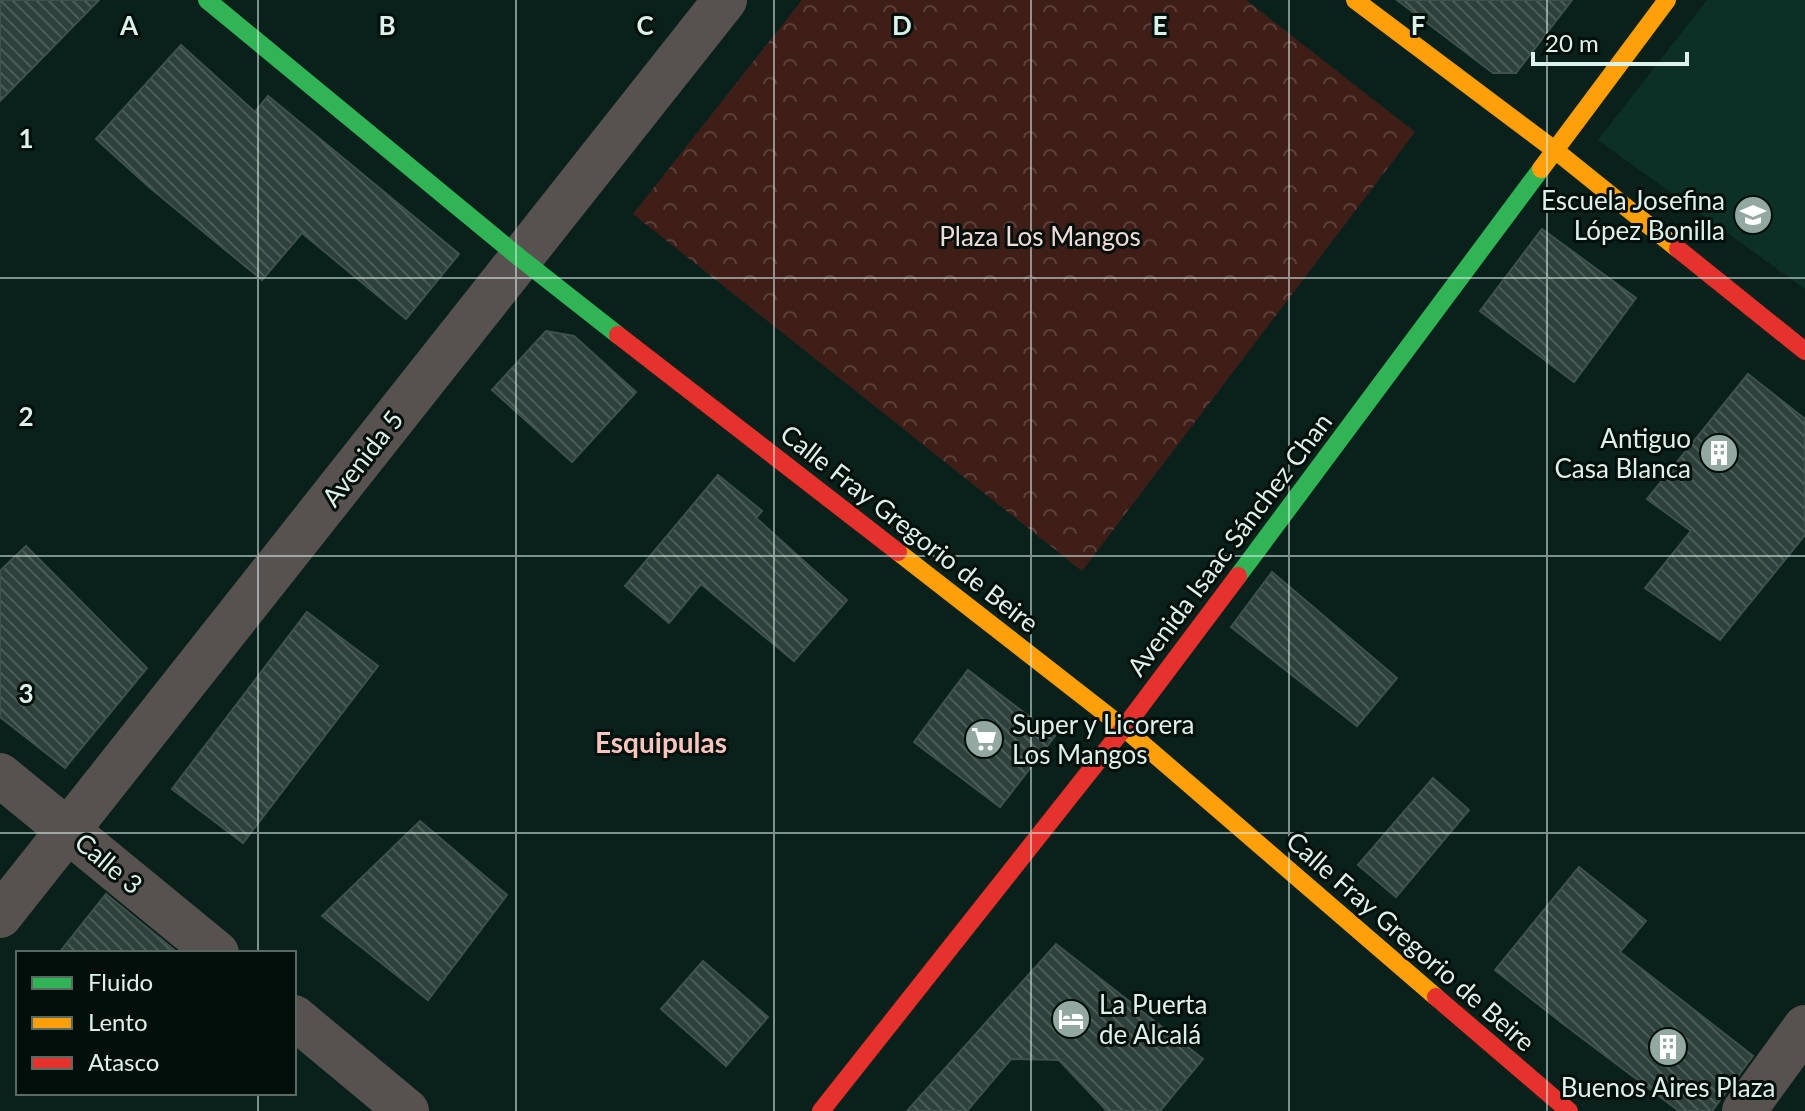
<svg xmlns="http://www.w3.org/2000/svg" width="1805" height="1111" font-family="Lato,sans-serif">
  <style>
    .built { fill: #0c3026 }
    .forest { fill: url(#forest-crowns) }
    .building { fill: url(#building-back-hatch); stroke: #3f514c; stroke-width: 2 }
    .lines { fill: none; stroke-linecap: round; stroke-linejoin: round }
    .street { stroke: #57524f; stroke-width: 44 }
    .fast { stroke: #30b455; stroke-width: 18 }
    .slow { stroke: #ff9f0a; stroke-width: 18 }
    .jam { stroke: #e5322d; stroke-width: 18 }
    .grid { fill: none; stroke: #dcf1e9; stroke-width: 2; stroke-opacity: 0.55 }
    .labels { text-anchor: middle; dominant-baseline: central; stroke-width: 6; stroke-linejoin: round; paint-order: stroke }
    .poi-label { font-size: 26px; fill: #dcf1e9; stroke: #020f0a; text-anchor: end }
    .park-label { font-size: 26px; fill: #f1dad5; stroke: #020f0a }
    .street-label { font-size: 26px; fill: #dcf1e9; stroke: #020f0a }
    .neighbourhood-label { font-size: 28px; font-weight: bold; fill: #f9c6bd; stroke: #020f0a }
    .grid-label { font-size: 26px; text-anchor: middle; font-weight: bold; fill: #dcf1e9; stroke: #020f0a; stroke-width: 6; stroke-linejoin: round; paint-order: stroke }
  </style>
  <defs>
    <pattern id="forest-crowns" width="20" height="18" patternUnits="userSpaceOnUse" patternTransform="scale(2)"><rect width="20" height="18" fill="#401e18"/><path d="M2 6a3 3 0 1 1 6 0M12 15a3 3 0 1 1 6 0" fill="none" stroke="#5b3f3a"/></pattern>
    <pattern id="building-back-hatch" width="6" height="6" patternUnits="userSpaceOnUse" patternTransform="scale(2)"><rect width="6" height="6" fill="#2e403b"/><path d="M-1 5l2 2M0 0l6 6M5-1l2 2" fill="none" stroke="#4c5c57"/></pattern>
  </defs>
  <rect width="100%" height="100%" fill="#0a211b"/>
  <path class="built" d="M 1707,0 L 1805,0 L 1805,289 L 1598,140 Z"/>
  <path class="forest" d="M 802,0 L 1246,0 L 1415,132 L 1082,571 L 633,214 Z"/>
  <path class="building" d="M 0,0 L 99,0 L 0,101 Z
    M 1397,0 L 1572,0 L 1516,73 L 1493,73 Z
    M 181,45 L 255,112 L 268,96 L 459,254 L 406,319 L 302,233 L 262,280 L 149,187 L 96,139 Z
    M 1542,229 L 1636,298 L 1574,382 L 1480,311 Z
    M 546,331 L 574,336 L 636,392 L 572,462 L 492,390 Z
    M 1748,374 L 1805,419 L 1805,535 L 1720,640 L 1645,588 L 1691,531 L 1647,499 Z
    M 718,475 L 762,511 L 756,518 L 847,600 L 794,661 L 701,584 L 669,623 L 625,586 Z
    M 26,546 L 147,668 L 65,768 L 0,717 L 0,571 Z
    M 1272,572 L 1397,678 L 1357,726 L 1231,627 Z
    M 307,612 L 378,666 L 243,843 L 172,789 Z
    M 968,670 L 1055,736 L 1000,807 L 914,742 Z
    M 1433,778 L 1469,810 L 1396,897 L 1358,865 Z
    M 420,821 L 507,895 L 428,1000 L 322,916 Z
    M 1579,867 L 1646,921 L 1620,952 L 1753,1056 L 1712,1111 L 1679,1111 L 1562,1023 L 1495,970 Z
    M 106,894 L 178,953 L 59,953 Z
    M 1056,944 L 1203,1059 L 1160,1111 L 1107,1111 L 1059,1060 L 1011,1059 L 967,1111 L 907,1111 Z
    M 703,961 L 768,1017 L 726,1066 L 661,1009 Z"/>
  <g class="lines">
    <path class="street" d="M 0,775 L 217,953
      M 0,916 L 725,0
      M 294,1017 L 407,1111
      M 1744,1111 L 1805,1027"/>
    <path class="fast" d="M 207,0 L 520,258 L 618,335
      M 1238,576 L 1541,169"/>
    <path class="slow" d="M 1355,0 L 1556,151 L 1678,249
      M 1541,169 L 1667,0
      M 898,552 L 1124,728 L 1436,997"/>
    <path class="jam" d="M 1678,249 L 1805,351
      M 618,335 L 898,552
      M 1436,997 L 1569,1111
      M 821,1111 L 1124,728 L 1238,576"/>
  </g>
  <path class="grid" d="M 258,0 L 258,953M 516,0 L 516,1111M 774,0 L 774,1111M 1031,0 L 1031,1111M 1289,0 L 1289,1111M 1547,0 L 1547,1111M 0,278 L 1805,278M 0,556 L 1805,556M 0,833 L 1805,833M 258,1093 L 258,1111"/>
  <defs>
    <g id="school-disc" transform="scale(2)"><circle r="9.5" fill="#92a8a1" stroke="#020f0a"/><path d="M0-5L7-2L0 1L-7-2ZM-4 1L0 2.5L4 1V4Q0 6-4 4Z" fill="#fff"/></g>
    <g id="building-disc" transform="scale(2)"><circle r="9.5" fill="#92a8a1" stroke="#020f0a"/><path d="M-4-6H4V6H1V3H-1V6H-4ZM-2.5-4.3h1.7v1.8h-1.7ZM.8-4.3h1.7v1.8H.8ZM-2.5-1h1.7V.8h-1.7ZM.8-1h1.7V.8H.8Z" fill="#fff"/></g>
    <g id="supermarket-disc" transform="scale(2)"><circle r="9.5" fill="#92a8a1" stroke="#020f0a"/><path d="M-6-5.5h2.5l.6 2H6L4.5 2H-2.5L-4.4-4H-6ZM-1.5 3.2a1.3 1.3 0 1 0 .1 0ZM3 3.2a1.3 1.3 0 1 0 .1 0Z" fill="#fff"/></g>
    <g id="hotel-disc" transform="scale(2)"><circle r="9.5" fill="#92a8a1" stroke="#020f0a"/><path d="M-6-4.5h1.5V1H6V5H4.5V3h-9V5H-6ZM-4 0a1.8 1.8 0 1 1 3.6 0ZM.5 0V-2.5h3Q6-2.5 6 0Z" fill="#fff"/></g>
  </defs>
  <g fill-rule="evenodd">
    <use href="#school-disc" x="1753" y="215"/>
    <use href="#building-disc" x="1719" y="453"/>
    <use href="#supermarket-disc" x="984" y="739"/>
    <use href="#hotel-disc" x="1071" y="1019"/>
    <use href="#building-disc" x="1668" y="1047"/>
  </g>
  <g class="labels">
    <g class="poi-label">
      <text x="1725" y="200">Escuela Josefina<tspan x="1725" dy="30">López Bonilla</tspan></text>
      <text x="1691" y="438">Antiguo<tspan x="1691" dy="30">Casa Blanca</tspan></text>
      <text x="1012" y="724" text-anchor="start">Super y Licorera<tspan x="1012" dy="30">Los Mangos</tspan></text>
      <text x="1099" y="1004" text-anchor="start">La Puerta<tspan x="1099" dy="30">de Alcalá</tspan></text>
      <text x="1668" y="1087" text-anchor="middle">Buenos Aires Plaza</text>
    </g>
    <g class="park-label">
      <text x="1040" y="236">Plaza Los Mangos</text>
    </g>
    <g class="street-label">
      <text transform="translate(362 458) rotate(-52)">Avenida 5</text>
      <text transform="translate(910 528) rotate(38)">Calle Fray Gregorio de Beire</text>
      <text transform="translate(1229 544) rotate(-53)">Avenida Isaac Sánchez Chan</text>
      <text transform="translate(109 863) rotate(40)">Calle 3</text>
      <text transform="translate(1411 941) rotate(41)">Calle Fray Gregorio de Beire</text>
    </g>
    <g class="neighbourhood-label">
      <text x="661" y="742">Esquipulas</text>
    </g>
  </g>
  <g class="grid-label">
    <text x="129" y="35">A</text>
    <text x="387" y="35">B</text>
    <text x="645" y="35">C</text>
    <text x="902" y="35">D</text>
    <text x="1160" y="35">E</text>
    <text x="1418" y="35">F</text>
    <text x="26" y="148">1</text>
    <text x="26" y="426">2</text>
    <text x="26" y="703">3</text>
  </g>
  <rect x="16" y="951" width="280" height="144" fill="#020f0a" stroke="#596963" stroke-width="2"/>
  <rect x="32" y="977" width="40" height="12" fill="#30b455" stroke="#596963" stroke-width="2"/>
  <text x="88" y="991" font-size="24" fill="#dcf1e9">Fluido</text>
  <rect x="32" y="1017" width="40" height="12" fill="#ff9f0a" stroke="#596963" stroke-width="2"/>
  <text x="88" y="1031" font-size="24" fill="#dcf1e9">Lento</text>
  <rect x="32" y="1057" width="40" height="12" fill="#e5322d" stroke="#596963" stroke-width="2"/>
  <text x="88" y="1071" font-size="24" fill="#dcf1e9">Atasco</text>
  <path d="M1533 52v12h154v-12" fill="none" stroke="#dcf1e9" stroke-width="4"/>
  <text x="1545" y="52" font-size="24" fill="#dcf1e9" stroke="#020f0a" stroke-width="6" paint-order="stroke">20 m</text>
</svg>
